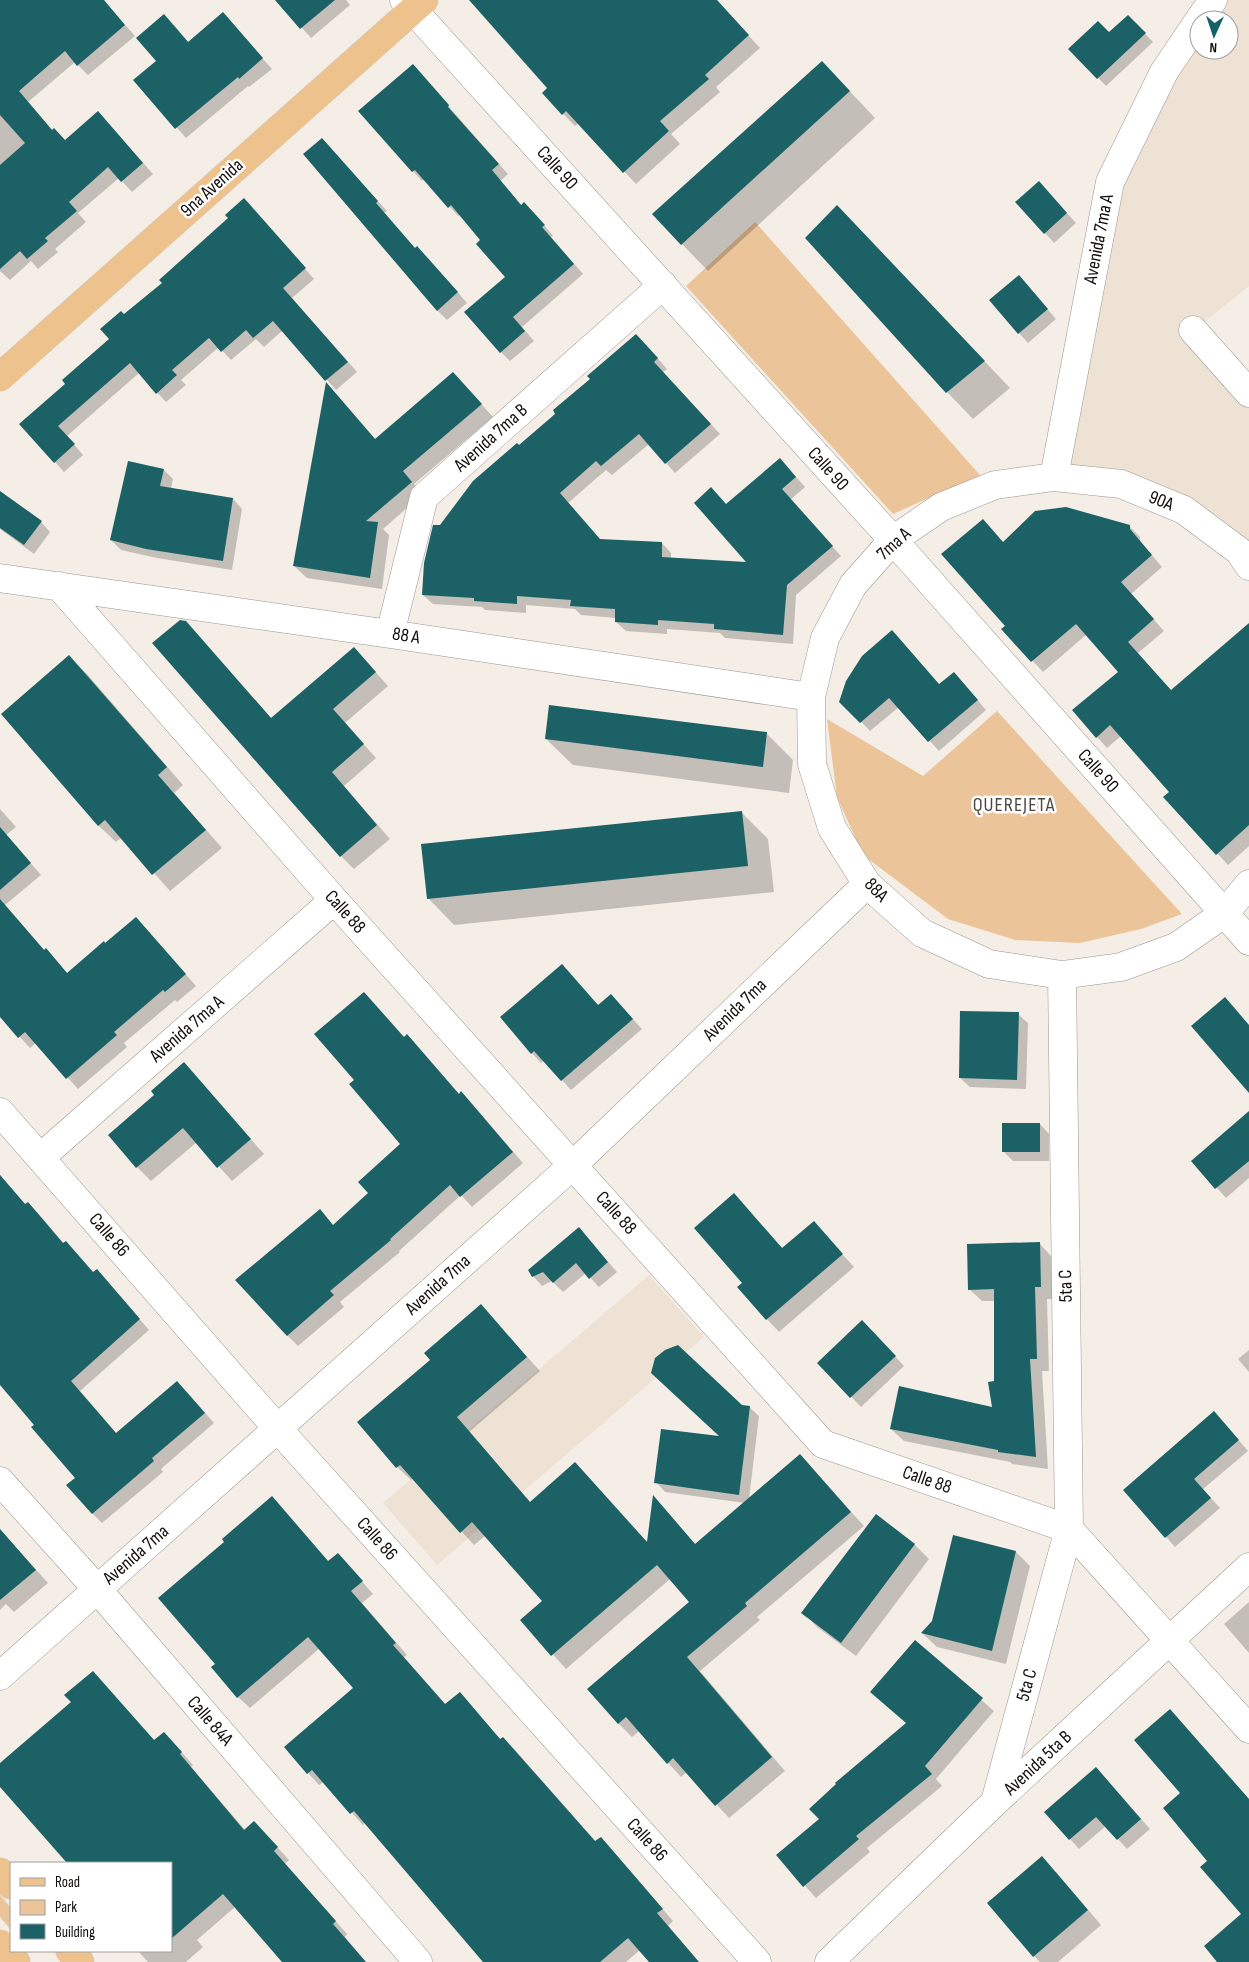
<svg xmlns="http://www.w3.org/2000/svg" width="1249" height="1962" font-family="'Sofia Sans Condensed',sans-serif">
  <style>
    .built { fill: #eee2d4 }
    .green { fill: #ecc499 }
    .shadow { fill: #0003 }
    .building { fill: #1b6166 }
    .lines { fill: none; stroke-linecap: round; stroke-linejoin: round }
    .minor-casing { stroke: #9c968e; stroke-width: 29 }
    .major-casing { stroke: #cfcfce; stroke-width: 29 }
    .minor { stroke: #fff; stroke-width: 28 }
    .major { stroke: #eec28c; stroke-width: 28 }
    .labels { text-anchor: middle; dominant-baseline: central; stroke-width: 5; stroke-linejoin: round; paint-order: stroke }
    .street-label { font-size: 19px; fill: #100d0b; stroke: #fff }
    .neighbourhood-label { font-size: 20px; letter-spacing: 1px; fill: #4d4741; stroke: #fff }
  </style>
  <rect width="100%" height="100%" fill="#f5eee6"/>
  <path class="built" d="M 1213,0 L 1249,0 L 1249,286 L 1194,330 L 1249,393 L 1249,542 L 1184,510 L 1054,477 L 1110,182 L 1199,20 L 1199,50 L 1229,50 L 1229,20 L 1199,20 Z
    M 649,1275 L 704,1337 L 437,1565 L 383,1503 Z"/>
  <path class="green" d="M 755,222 L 980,475 L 893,514 L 686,286 Z
    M 997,711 L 1182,914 L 1141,929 L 1080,943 L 1015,940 L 948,919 L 863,855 L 837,797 L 827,719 L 923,776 Z
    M 0,1895 L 11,1908 L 11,1930 L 0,1917 Z"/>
  <path class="shadow" d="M 14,0 L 103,0 L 135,36 L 88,75 L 75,62 L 28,102 L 53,131 L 54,129 L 65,141 L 108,123 L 153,174 L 132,192 L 119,178 L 78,213 L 86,222 L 55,249 L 58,252 L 38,269 L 31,261 L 10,280 L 0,271 L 0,7 Z
    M 277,0 L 346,0 L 350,5 L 311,38 Z
    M 489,0 L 716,0 L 760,48 L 716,87 L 720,92 L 671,134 L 680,144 L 636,184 L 579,123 L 575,126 L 543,93 L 548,88 Z
    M 1128,16 L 1153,42 L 1106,86 L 1070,49 L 1109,34 Z
    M 232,24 L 272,69 L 249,87 L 248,86 L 186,138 L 135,80 L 157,61 L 174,25 L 189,43 Z
    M 822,62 L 875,118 L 708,271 L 654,215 Z
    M 413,66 L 508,174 L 500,181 L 522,206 L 534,213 L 553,236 L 551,237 L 583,274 L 522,327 L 534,341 L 510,361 L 501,352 L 507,277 L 482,240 L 461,215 L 458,216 L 425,179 L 422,181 L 413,171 Z
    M 322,140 L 387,211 L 384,213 L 415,249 L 427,257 L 467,303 L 447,320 L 437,310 Z
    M 1048,192 L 1076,223 L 1054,243 L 1045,233 Z
    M 244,199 L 314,279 L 292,298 L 357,372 L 336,390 L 283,330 L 264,347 L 256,339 L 231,360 L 219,347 L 181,380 L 186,385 L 166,402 L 139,373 L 67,436 L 83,455 L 64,472 L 21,424 L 66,384 L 111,339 L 124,316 L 163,283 L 230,218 Z
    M 837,206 L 1010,388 L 973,419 L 947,392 Z
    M 1019,276 L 1056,319 L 1028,343 L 1019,333 Z
    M 646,345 L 667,369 L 663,372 L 720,434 L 675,473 L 649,444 L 612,475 L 606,470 L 568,503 L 600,540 L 662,543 L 671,553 L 671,558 L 749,564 L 727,506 L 789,469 L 805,487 L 790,500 L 841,556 L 796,595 L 793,644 L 725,638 L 720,633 L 667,629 L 667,634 L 626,631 L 616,622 L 616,618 L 581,615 L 575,609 L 526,605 L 526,613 L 485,610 L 482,607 L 433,604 L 423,595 L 440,526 L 519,447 Z
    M 453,373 L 493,417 L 414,484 L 423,494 L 383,529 L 389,535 L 382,589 L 307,578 L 294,566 L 338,396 L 376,440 Z
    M 164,470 L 173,479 L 171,489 L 233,499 L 242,509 L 232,570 L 157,558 L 121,550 L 111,540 Z
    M 0,505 L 41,522 L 50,532 L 34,554 L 0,529 Z
    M 1129,526 L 1140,537 L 1140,541 L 1162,567 L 1131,594 L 1164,631 L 1138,653 L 1171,692 L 1249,637 L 1249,846 L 1228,865 L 1165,797 L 1170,792 L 1121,736 L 1107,748 L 1097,737 L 1119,672 L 1087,634 L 1043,672 L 1003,629 L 1007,626 L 1004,543 Z
    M 186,622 L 272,719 L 354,648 L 388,686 L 345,723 L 376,758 L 344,786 L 390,839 L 354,869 L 341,856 Z
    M 69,657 L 87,674 L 183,785 L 174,793 L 222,848 L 170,891 L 122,837 L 116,842 L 98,825 Z
    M 963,683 L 986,710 L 939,751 L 899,707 L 870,731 L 841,701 Z
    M 767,734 L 793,760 L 789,793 L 573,765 L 546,739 Z
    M 0,809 L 16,827 L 6,835 L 41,875 L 5,905 L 45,951 L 46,950 L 68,974 L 136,918 L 196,986 L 177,1002 L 175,1000 L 124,1043 L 127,1047 L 78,1089 L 36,1043 L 30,1048 L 0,1015 Z
    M 741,812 L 768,839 L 774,892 L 454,925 L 428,898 Z
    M 611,995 L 642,1029 L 571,1090 L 544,1060 L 541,1063 L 532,1053 L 501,1017 L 598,1006 Z
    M 1018,1014 L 1028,1023 L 1026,1089 L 970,1087 L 960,1078 Z
    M 404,1038 L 459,1095 L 461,1093 L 472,1104 L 523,1163 L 472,1207 L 461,1195 L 399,1251 L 400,1252 L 340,1302 L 344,1307 L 298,1346 L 287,1335 L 334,1226 L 370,1193 L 402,1144 Z
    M 184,1064 L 264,1154 L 232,1181 L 197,1142 L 151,1181 L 137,1167 L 156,1095 Z
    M 1249,1112 L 1249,1178 L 1226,1198 L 1193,1161 Z
    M 1040,1124 L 1049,1134 L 1049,1161 L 1013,1161 L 1003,1151 Z
    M 0,1175 L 26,1205 L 28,1203 L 38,1213 L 64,1244 L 93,1273 L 106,1280 L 149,1330 L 80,1391 L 117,1434 L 187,1392 L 214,1423 L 161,1469 L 163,1472 L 102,1523 L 92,1513 L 77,1478 L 36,1425 L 0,1383 Z
    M 734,1195 L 783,1249 L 814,1223 L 854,1267 L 779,1332 L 767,1319 L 744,1283 Z
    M 579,1228 L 617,1272 L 599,1287 L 586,1273 L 563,1292 L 552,1281 L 542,1286 L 533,1276 Z
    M 1039,1243 L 1051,1256 L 1053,1299 L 1047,1299 L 1049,1371 L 1042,1371 L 1048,1469 L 1012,1464 L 1010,1462 L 904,1441 L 891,1429 L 994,1408 L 996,1383 L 995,1301 L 982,1301 L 969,1289 Z
    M 481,1306 L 540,1371 L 469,1432 L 531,1503 L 575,1463 L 648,1543 L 654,1497 L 696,1545 L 745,1503 L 665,1492 L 656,1482 L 722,1438 L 741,1406 L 749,1407 L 759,1416 L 749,1499 L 800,1456 L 864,1526 L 757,1617 L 760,1620 L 700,1671 L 785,1771 L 729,1818 L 687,1772 L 681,1777 L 639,1731 L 632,1737 L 618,1723 L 691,1603 L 670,1579 L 566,1669 L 522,1620 L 544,1601 L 485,1536 L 474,1545 L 413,1478 L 411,1480 L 397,1467 L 432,1360 Z
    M 872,1332 L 904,1366 L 861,1407 L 819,1363 Z
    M 1249,1350 L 1249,1372 L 1238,1359 Z
    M 1223,1422 L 1248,1451 L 1203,1489 L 1220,1508 L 1175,1547 L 1125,1490 Z
    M 272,1497 L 329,1562 L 338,1554 L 373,1594 L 362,1603 L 407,1655 L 404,1657 L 446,1705 L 471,1706 L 501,1740 L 503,1738 L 515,1750 L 596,1842 L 612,1850 L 673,1921 L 668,1926 L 699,1962 L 651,1962 L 640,1950 L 626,1962 L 485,1962 L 366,1822 L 363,1825 L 324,1782 L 319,1785 L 308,1773 L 355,1688 L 320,1648 L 250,1708 L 238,1697 L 217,1664 L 226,1542 Z
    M 876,1516 L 915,1545 L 929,1559 L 856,1656 L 817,1627 L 803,1612 Z
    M 2,1532 L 48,1583 L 14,1612 L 6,1604 L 0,1610 L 0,1534 Z
    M 954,1536 L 1016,1552 L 1030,1566 L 1006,1664 L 937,1647 L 922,1633 L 933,1621 Z
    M 1249,1602 L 1249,1653 L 1224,1624 Z
    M 915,1642 L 994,1711 L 936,1779 L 942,1786 L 867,1848 L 870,1852 L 816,1898 L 778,1856 L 820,1819 L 907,1724 Z
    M 93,1672 L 155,1741 L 176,1746 L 193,1765 L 191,1767 L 245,1830 L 266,1835 L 289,1860 L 285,1864 L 347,1934 L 345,1937 L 366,1962 L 283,1962 L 235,1907 L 197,1940 L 203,1947 L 186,1962 L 148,1962 L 138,1951 L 171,1951 L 171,1863 L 68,1863 L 0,1785 L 0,1764 L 73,1702 Z
    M 1105,1778 L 1150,1829 L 1127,1849 L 1106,1826 L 1079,1849 L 1046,1812 Z
    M 1056,1872 L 1101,1925 L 1058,1962 L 1040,1962 L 1034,1956 Z"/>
  <path class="building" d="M 0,0 L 104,0 L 125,25 L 77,66 L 65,51 L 19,91 L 52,130 L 54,128 L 65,140 L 98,111 L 143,163 L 121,182 L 108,167 L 69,202 L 77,211 L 45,238 L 48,241 L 27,259 L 20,251 L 0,269 L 0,165 L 25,143 L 0,115 Z
    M 275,0 L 335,0 L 300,29 Z
    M 469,0 L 717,0 L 749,35 L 705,75 L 709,79 L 660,121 L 669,131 L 623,173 L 566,111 L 562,115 L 542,93 L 547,88 Z
    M 223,12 L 263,58 L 239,79 L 238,77 L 175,129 L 133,80 L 156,61 L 136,38 L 164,14 L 188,42 Z
    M 1128,15 L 1146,33 L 1097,79 L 1068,49 L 1098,21 L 1109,32 Z
    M 822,61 L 850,91 L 681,245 L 652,214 Z
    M 413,64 L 449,105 L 448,107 L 499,164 L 492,170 L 521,205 L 524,202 L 545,225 L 542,227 L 574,264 L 513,317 L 525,331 L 500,353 L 464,312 L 505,277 L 476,244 L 480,240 L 451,205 L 448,208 L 415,170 L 412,172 L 358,111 Z
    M 322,138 L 378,201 L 376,203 L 415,248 L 417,246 L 458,292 L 437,311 L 303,154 Z
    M 1039,181 L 1067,213 L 1044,234 L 1015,202 Z
    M 244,198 L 306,268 L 283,288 L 348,362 L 325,381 L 273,321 L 253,338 L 246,330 L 221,352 L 209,338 L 172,370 L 177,375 L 156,394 L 130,363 L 58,426 L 75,444 L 54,463 L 19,424 L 65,384 L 62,380 L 109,339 L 100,329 L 121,311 L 124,314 L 162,283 L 159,280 L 228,218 L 225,215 Z
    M 837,205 L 985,361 L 946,393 L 805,238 Z
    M 1019,275 L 1048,309 L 1018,334 L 989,300 Z
    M 636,334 L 658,358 L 654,362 L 711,424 L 665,464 L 639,434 L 601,466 L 596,461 L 560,493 L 600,539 L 662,542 L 662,557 L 746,562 L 694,503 L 711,487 L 726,504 L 780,458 L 796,477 L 782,489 L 833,546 L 787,585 L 783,635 L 714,629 L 714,624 L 658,620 L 658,625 L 615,622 L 615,609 L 570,606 L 571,600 L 517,596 L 517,604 L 474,601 L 474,598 L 422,595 L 424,563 L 433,525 L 440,525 L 473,481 L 517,443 L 519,445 L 555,414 L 553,410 L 590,379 L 587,376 Z
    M 453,372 L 482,404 L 403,471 L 412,482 L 366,521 L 378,522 L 370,578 L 293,566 L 326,382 L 375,439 Z
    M 128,461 L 164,469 L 160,486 L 233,498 L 223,561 L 146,549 L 110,540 Z
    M 0,491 L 42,521 L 24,545 L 0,528 Z
    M 1066,507 L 1130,525 L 1130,529 L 1152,555 L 1121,582 L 1154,619 L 1128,642 L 1171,690 L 1249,623 L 1249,825 L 1216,855 L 1163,797 L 1169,792 L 1110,725 L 1096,738 L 1072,710 L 1118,672 L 1076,624 L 1031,662 L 1001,629 L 1005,626 L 941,554 L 983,519 L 1003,542 L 1035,511 Z
    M 180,620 L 186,621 L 271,718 L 354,647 L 376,672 L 333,709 L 364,744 L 332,772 L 377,825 L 340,857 L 152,643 Z
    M 892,630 L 939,684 L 954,672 L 978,700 L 928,742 L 889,698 L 860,723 L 839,702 L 846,681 L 862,656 Z
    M 69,655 L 167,767 L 158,775 L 206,830 L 152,875 L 105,820 L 98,826 L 1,714 Z
    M 549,705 L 767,732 L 763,767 L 545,739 Z
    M 742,811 L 748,866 L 427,899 L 421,844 Z
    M 0,827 L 31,863 L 0,890 Z
    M 0,899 L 44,950 L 46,948 L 67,973 L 104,941 L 105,943 L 136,917 L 186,974 L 165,992 L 163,990 L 114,1032 L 117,1035 L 66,1079 L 25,1032 L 18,1038 L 0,1017 Z
    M 562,964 L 598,1005 L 611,994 L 633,1019 L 561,1081 L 534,1051 L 531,1054 L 500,1017 Z
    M 364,992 L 404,1037 L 407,1034 L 459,1094 L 461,1091 L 513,1152 L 460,1197 L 450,1185 L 390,1239 L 391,1240 L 330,1291 L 334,1295 L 287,1336 L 235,1280 L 320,1209 L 333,1225 L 368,1193 L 358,1182 L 400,1144 L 349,1084 L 354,1080 L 314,1034 Z
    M 1225,997 L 1249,1025 L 1249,1093 L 1191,1026 Z
    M 960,1011 L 1019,1012 L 1017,1080 L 959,1078 Z
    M 184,1062 L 251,1139 L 217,1168 L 183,1128 L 136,1168 L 108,1135 L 154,1095 L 151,1091 Z
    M 1249,1111 L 1249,1161 L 1215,1189 L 1191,1161 Z
    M 1002,1123 L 1040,1123 L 1040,1152 L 1002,1152 Z
    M 0,1175 L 25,1204 L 28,1202 L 63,1243 L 66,1241 L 93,1272 L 97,1269 L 140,1319 L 71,1381 L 116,1433 L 177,1381 L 205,1413 L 152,1458 L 154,1461 L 92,1514 L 66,1485 L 75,1478 L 31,1427 L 34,1425 L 0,1385 Z
    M 734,1193 L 782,1248 L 814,1221 L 843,1254 L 766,1320 L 737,1287 L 742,1283 L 694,1228 Z
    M 579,1227 L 608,1262 L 589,1279 L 576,1263 L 553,1283 L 543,1272 L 532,1277 L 528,1270 Z
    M 1040,1242 L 1041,1287 L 1035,1287 L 1037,1359 L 1030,1359 L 1036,1457 L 998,1452 L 998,1450 L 890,1429 L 899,1386 L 992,1407 L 988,1382 L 994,1381 L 994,1289 L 968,1290 L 967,1244 Z
    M 481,1304 L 527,1357 L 457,1417 L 530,1502 L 575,1462 L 647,1542 L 653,1495 L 695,1544 L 800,1454 L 851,1512 L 745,1603 L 747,1606 L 687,1657 L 772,1757 L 715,1806 L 673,1758 L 667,1764 L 626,1717 L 618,1724 L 587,1689 L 689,1602 L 657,1565 L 551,1656 L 520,1620 L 542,1601 L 472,1522 L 460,1533 L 400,1465 L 396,1468 L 357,1422 L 430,1360 L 424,1353 Z
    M 862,1320 L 896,1356 L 850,1398 L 817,1363 Z
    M 678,1345 L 742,1405 L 750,1406 L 739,1495 L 654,1483 L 661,1429 L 719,1436 L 651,1373 L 655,1358 L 665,1350 Z
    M 1214,1411 L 1239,1440 L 1194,1479 L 1211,1498 L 1165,1538 L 1123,1490 Z
    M 272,1496 L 328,1561 L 338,1553 L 363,1581 L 351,1591 L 396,1643 L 393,1645 L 445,1704 L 460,1692 L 500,1739 L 503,1737 L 595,1841 L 601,1837 L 663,1909 L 657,1913 L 699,1962 L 649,1962 L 628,1938 L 600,1962 L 483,1962 L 354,1811 L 350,1814 L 312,1770 L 307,1774 L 284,1747 L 353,1688 L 308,1637 L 237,1698 L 211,1667 L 215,1664 L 158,1598 L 224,1542 L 222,1539 Z
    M 876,1514 L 915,1544 L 841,1643 L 801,1613 Z
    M 0,1529 L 36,1570 L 0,1600 Z
    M 953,1535 L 1016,1551 L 992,1651 L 921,1633 L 932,1621 Z
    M 915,1640 L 983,1698 L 925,1766 L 932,1774 L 856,1836 L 859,1839 L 803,1887 L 776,1855 L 819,1819 L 809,1809 L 836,1784 L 835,1783 L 906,1723 L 870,1692 Z
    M 93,1671 L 154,1740 L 164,1732 L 182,1752 L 180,1754 L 244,1830 L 254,1821 L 278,1847 L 274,1851 L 336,1921 L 333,1924 L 366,1962 L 282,1962 L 223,1894 L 171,1939 L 171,1863 L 67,1863 L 0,1787 L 0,1763 L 71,1702 L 64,1695 Z
    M 1170,1709 L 1249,1799 L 1249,1962 L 1217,1962 L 1204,1946 L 1241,1914 L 1200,1867 L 1207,1861 L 1163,1808 L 1180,1793 L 1134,1740 Z
    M 1096,1767 L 1141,1819 L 1117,1840 L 1096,1817 L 1069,1840 L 1044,1812 Z
    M 1042,1856 L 1088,1910 L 1033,1957 L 987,1903 Z"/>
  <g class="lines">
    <g class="minor-casing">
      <path id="minor" d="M 404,0 L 893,540 L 1249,941
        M 1199,20 L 1213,0
        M 1193,330 L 1249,393
        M 1054,477 L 1110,182 L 1164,72 L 1199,20
        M 1249,566 L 1239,551 L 1184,510 L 1121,484 L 1054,477 L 995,485 L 941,507 L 893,540 L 853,585 L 825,638 L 811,697 L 812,764 L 832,828 L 867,884 L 922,933 L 989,964 L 1062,975 L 1121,967 L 1176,947 L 1225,913 L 1249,884
        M 0,578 L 390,634 L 811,697
        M 59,586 L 334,900 L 823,1444 L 1069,1529 L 1249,1729
        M 390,634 L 424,497 L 663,285
        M 0,1112 L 278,1429 L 757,1962
        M 41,1157 L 334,900
        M 0,1481 L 97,1589 L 418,1962
        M 0,1676 L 573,1165 L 867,884
        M 995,1802 L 1069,1529 L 1062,975
        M 829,1962 L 995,1802 L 1249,1567"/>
    </g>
    <g class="major-casing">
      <path id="major" d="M 0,377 L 424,0
        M 0,1872 L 11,1885
        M 0,1944 L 16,1962
        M 70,1951 L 80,1962"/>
    </g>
    <use href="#minor" class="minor"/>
    <use href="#major" class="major"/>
  </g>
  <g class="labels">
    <g class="street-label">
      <text transform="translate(557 168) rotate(48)">Calle 90</text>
      <text transform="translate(212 188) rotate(-42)">9na Avenida</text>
      <text transform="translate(1099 239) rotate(-79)">Avenida 7ma A</text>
      <text transform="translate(491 438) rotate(-42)">Avenida 7ma B</text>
      <text transform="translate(828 469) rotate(48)">Calle 90</text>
      <text transform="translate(1161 501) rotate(22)">90A</text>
      <text transform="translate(894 544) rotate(-42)">7ma A</text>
      <text transform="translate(406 636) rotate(9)">88 A</text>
      <text transform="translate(1098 771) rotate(48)">Calle 90</text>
      <text transform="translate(876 890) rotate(46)">88A</text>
      <text transform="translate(345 912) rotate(48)">Calle 88</text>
      <text transform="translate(735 1010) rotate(-44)">Avenida 7ma</text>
      <text transform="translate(187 1029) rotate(-41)">Avenida 7ma A</text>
      <text transform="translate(616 1213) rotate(48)">Calle 88</text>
      <text transform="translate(109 1235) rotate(49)">Calle 86</text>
      <text transform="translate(438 1285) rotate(-42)">Avenida 7ma</text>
      <text transform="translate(1066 1286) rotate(-91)">5ta C</text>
      <text transform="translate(927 1480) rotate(19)">Calle 88</text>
      <text transform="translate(377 1539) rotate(48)">Calle 86</text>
      <text transform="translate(136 1555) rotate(-41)">Avenida 7ma</text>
      <text transform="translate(1027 1685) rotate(-75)">5ta C</text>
      <text transform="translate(210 1721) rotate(49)">Calle 84A</text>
      <text transform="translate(1038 1763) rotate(-43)">Avenida 5ta B</text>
      <text transform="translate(647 1840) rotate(48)">Calle 86</text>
    </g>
    <g class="neighbourhood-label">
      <text x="1014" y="805">QUEREJETA</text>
    </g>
  </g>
  <rect x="10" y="1862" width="162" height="90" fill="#ffffff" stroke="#9f9e9d"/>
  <rect x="20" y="1878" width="25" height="8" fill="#eec28c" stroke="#9f9e9d"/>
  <text x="55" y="1887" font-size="15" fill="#100d0b">Road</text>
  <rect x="20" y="1900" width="25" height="15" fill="#ecc499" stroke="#9f9e9d"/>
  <text x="55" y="1912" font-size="15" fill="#100d0b">Park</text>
  <rect x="20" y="1924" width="25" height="15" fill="#1b6166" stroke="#9f9e9d"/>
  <text x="55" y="1937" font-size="15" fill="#100d0b">Building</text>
  <g transform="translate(1214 35) rotate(183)"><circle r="24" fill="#ffffff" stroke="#9f9e9d"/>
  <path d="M0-4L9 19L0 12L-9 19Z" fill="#126267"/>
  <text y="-8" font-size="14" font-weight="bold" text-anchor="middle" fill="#100d0b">N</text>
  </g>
</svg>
